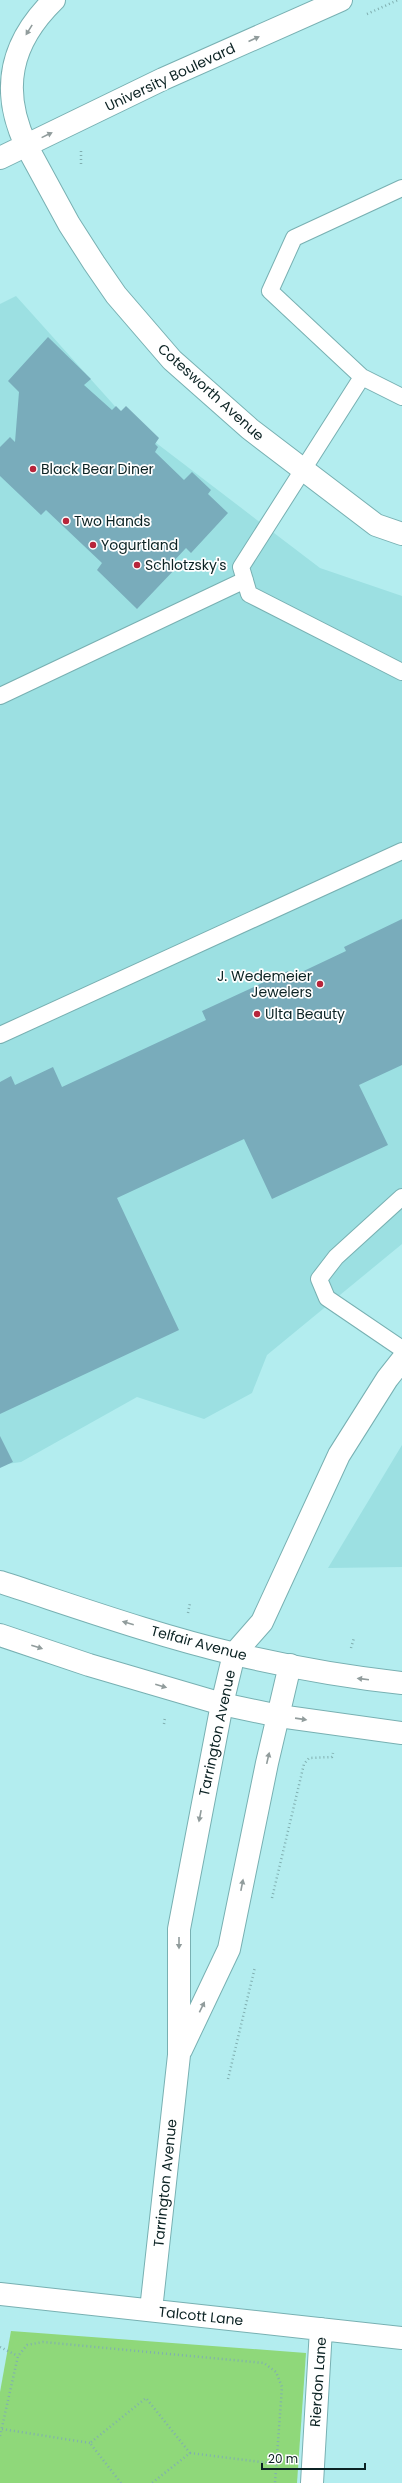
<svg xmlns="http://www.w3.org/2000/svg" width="402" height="2483" font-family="Poppins,sans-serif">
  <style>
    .built { fill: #9ce0e2 }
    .green { fill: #8fd87a }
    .building { fill: #79acbb }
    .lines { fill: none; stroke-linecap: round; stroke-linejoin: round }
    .service-casing { stroke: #78b0b2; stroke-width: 18 }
    .minor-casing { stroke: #78b0b2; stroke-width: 24 }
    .tertiary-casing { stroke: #78b0b2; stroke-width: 24 }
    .secondary-casing { stroke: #78b0b2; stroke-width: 24 }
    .path { stroke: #80afb0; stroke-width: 2.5; stroke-dasharray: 1 3; stroke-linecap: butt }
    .service { stroke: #fff; stroke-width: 16 }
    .minor { stroke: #fff; stroke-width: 22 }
    .tertiary { stroke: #fff; stroke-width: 22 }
    .secondary { stroke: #fff; stroke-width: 22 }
    .oneway { fill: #919c9c }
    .poi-dot { fill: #b7253b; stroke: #fff; stroke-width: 1.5 }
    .labels { text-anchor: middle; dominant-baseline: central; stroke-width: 3.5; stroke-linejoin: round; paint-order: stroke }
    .street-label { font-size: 14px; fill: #0b2223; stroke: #fff }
    .poi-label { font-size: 14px; fill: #0b2223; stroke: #fff; text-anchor: start }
  </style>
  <rect width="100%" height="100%" fill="#b3edef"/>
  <path class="built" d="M 16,296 L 130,423 L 320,568 L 402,596 L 402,1244 L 267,1355 L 252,1393 L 204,1419 L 137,1397 L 21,1462 L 0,1465 L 0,304 Z
    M 402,1445 L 402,1567 L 328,1568 Z"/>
  <path class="green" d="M 11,2331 L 306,2353 L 297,2483 L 0,2483 L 0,2392 Z"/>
  <path class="building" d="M 48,337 L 91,379 L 84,385 L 112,410 L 116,406 L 121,411 L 126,406 L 159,438 L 155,444 L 158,447 L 155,452 L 184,480 L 192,472 L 211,490 L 208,494 L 228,513 L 191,553 L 186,548 L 171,564 L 176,568 L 137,609 L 97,570 L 102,563 L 46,510 L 41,515 L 0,476 L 0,447 L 10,437 L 15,442 L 19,392 L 8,381 Z
    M 402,919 L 402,1065 L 359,1085 L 388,1145 L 272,1199 L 244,1139 L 117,1198 L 179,1330 L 0,1414 L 0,1082 L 11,1076 L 15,1085 L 53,1067 L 62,1087 L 206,1020 L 202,1011 L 288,971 L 291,977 L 346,951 L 344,947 Z
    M 0,1436 L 13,1462 L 0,1468 Z"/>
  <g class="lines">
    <g class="service-casing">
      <path id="service" d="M 402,188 L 294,238 L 270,291 L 362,377 L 402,397
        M 362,377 L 241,567 L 249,594 L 402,672
        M 0,696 L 245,580
        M 0,1035 L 402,851
        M 402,1197 L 336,1257 L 319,1279 L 327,1298 L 402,1349"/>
    </g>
    <g class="minor-casing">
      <path id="minor" d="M 26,145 L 69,224 L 94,263 L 116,295 L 172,360 L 250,429 L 376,525 L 402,534
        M 181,2050 L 229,1949 L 267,1763 L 290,1665
        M 0,2294 L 402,2338
        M 151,2310 L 179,2055 L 179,1929 L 222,1704 L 234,1654 L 262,1622 L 339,1455 L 387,1379 L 402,1360
        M 312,2483 L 321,2329"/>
    </g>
    <g class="tertiary-casing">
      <path id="tertiary" d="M 0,1582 C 77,1607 155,1635 235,1654 C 290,1667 346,1677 402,1683
        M 0,1635 L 89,1665 L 222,1704 L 279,1716 L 402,1733"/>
    </g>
    <g class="secondary-casing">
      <path id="secondary" d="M 26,145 C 0,90 10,43 54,0
        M 0,158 L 163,79 L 341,0"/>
    </g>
    <path class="path" d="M 367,14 L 398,0
      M 81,164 L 81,150
      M 188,1613 L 190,1603
      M 351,1648 L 354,1638
      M 164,1724 L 165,1717
      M 272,1898 L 304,1764 L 309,1758 L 332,1757 L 333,1753
      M 228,2079 L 255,1967
      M 0,2347 L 18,2356
      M 2,2429 L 90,2443
      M 0,2436 L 18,2356 L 27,2345 L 43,2342 L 264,2363 L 276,2372 L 282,2387 L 275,2483
      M 190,2453 L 277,2464
      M 121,2483 L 90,2443 L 146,2398 L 190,2453 L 152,2483"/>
    <use href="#service" class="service"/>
    <use href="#minor" class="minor"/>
    <use href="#tertiary" class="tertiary"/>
    <use href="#secondary" class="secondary"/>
  </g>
  <defs><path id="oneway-solid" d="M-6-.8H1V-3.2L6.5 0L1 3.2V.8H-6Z"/></defs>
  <g class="oneway">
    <use href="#oneway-solid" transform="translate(29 30) rotate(122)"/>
    <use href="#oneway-solid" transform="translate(254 39) rotate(-24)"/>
    <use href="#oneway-solid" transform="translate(47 135) rotate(-26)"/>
    <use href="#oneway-solid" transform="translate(128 1623) rotate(-164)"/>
    <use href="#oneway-solid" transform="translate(37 1647) rotate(18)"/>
    <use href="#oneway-solid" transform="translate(363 1679) rotate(-173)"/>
    <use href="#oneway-solid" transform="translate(161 1686) rotate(16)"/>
    <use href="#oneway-solid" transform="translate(301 1719) rotate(8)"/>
    <use href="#oneway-solid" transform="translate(268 1758) rotate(-77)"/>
    <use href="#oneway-solid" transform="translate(200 1816) rotate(101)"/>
    <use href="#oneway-solid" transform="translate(242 1885) rotate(-79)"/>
    <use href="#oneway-solid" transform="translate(179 1943) rotate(90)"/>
    <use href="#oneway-solid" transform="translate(202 2007) rotate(-64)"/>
  </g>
  <g class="poi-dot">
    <circle cx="33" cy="469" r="4"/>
    <circle cx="66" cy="521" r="4"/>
    <circle cx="93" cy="545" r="4"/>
    <circle cx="137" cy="565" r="4"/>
    <circle cx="320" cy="984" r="4"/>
    <circle cx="257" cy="1014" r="4"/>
  </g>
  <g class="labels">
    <g class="street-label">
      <text transform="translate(170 77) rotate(-25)">University Boulevard</text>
      <text transform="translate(211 392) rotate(42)">Cotesworth Avenue</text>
      <text transform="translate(199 1643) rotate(15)">Telfair Avenue</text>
      <text transform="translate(217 1733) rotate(-78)">Tarrington Avenue</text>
      <text transform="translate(165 2183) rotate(-84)">Tarrington Avenue</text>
      <text transform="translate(201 2316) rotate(6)">Talcott Lane</text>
      <text transform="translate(318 2382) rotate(-86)">Rierdon Lane</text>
    </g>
    <g class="poi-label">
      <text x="41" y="469">Black Bear Diner</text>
      <text x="74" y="521">Two Hands</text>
      <text x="101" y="545">Yogurtland</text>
      <text x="145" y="565">Schlotzsky's</text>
      <text x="312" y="976" text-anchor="end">J. Wedemeier<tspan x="312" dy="16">Jewelers</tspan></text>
      <text x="265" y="1014">Ulta Beauty</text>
    </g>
  </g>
  <path d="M262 2463v6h103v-6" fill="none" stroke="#0b2223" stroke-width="2"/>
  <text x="268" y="2463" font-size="12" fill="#0b2223" stroke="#ffffff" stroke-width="3" paint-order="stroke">20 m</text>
</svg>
